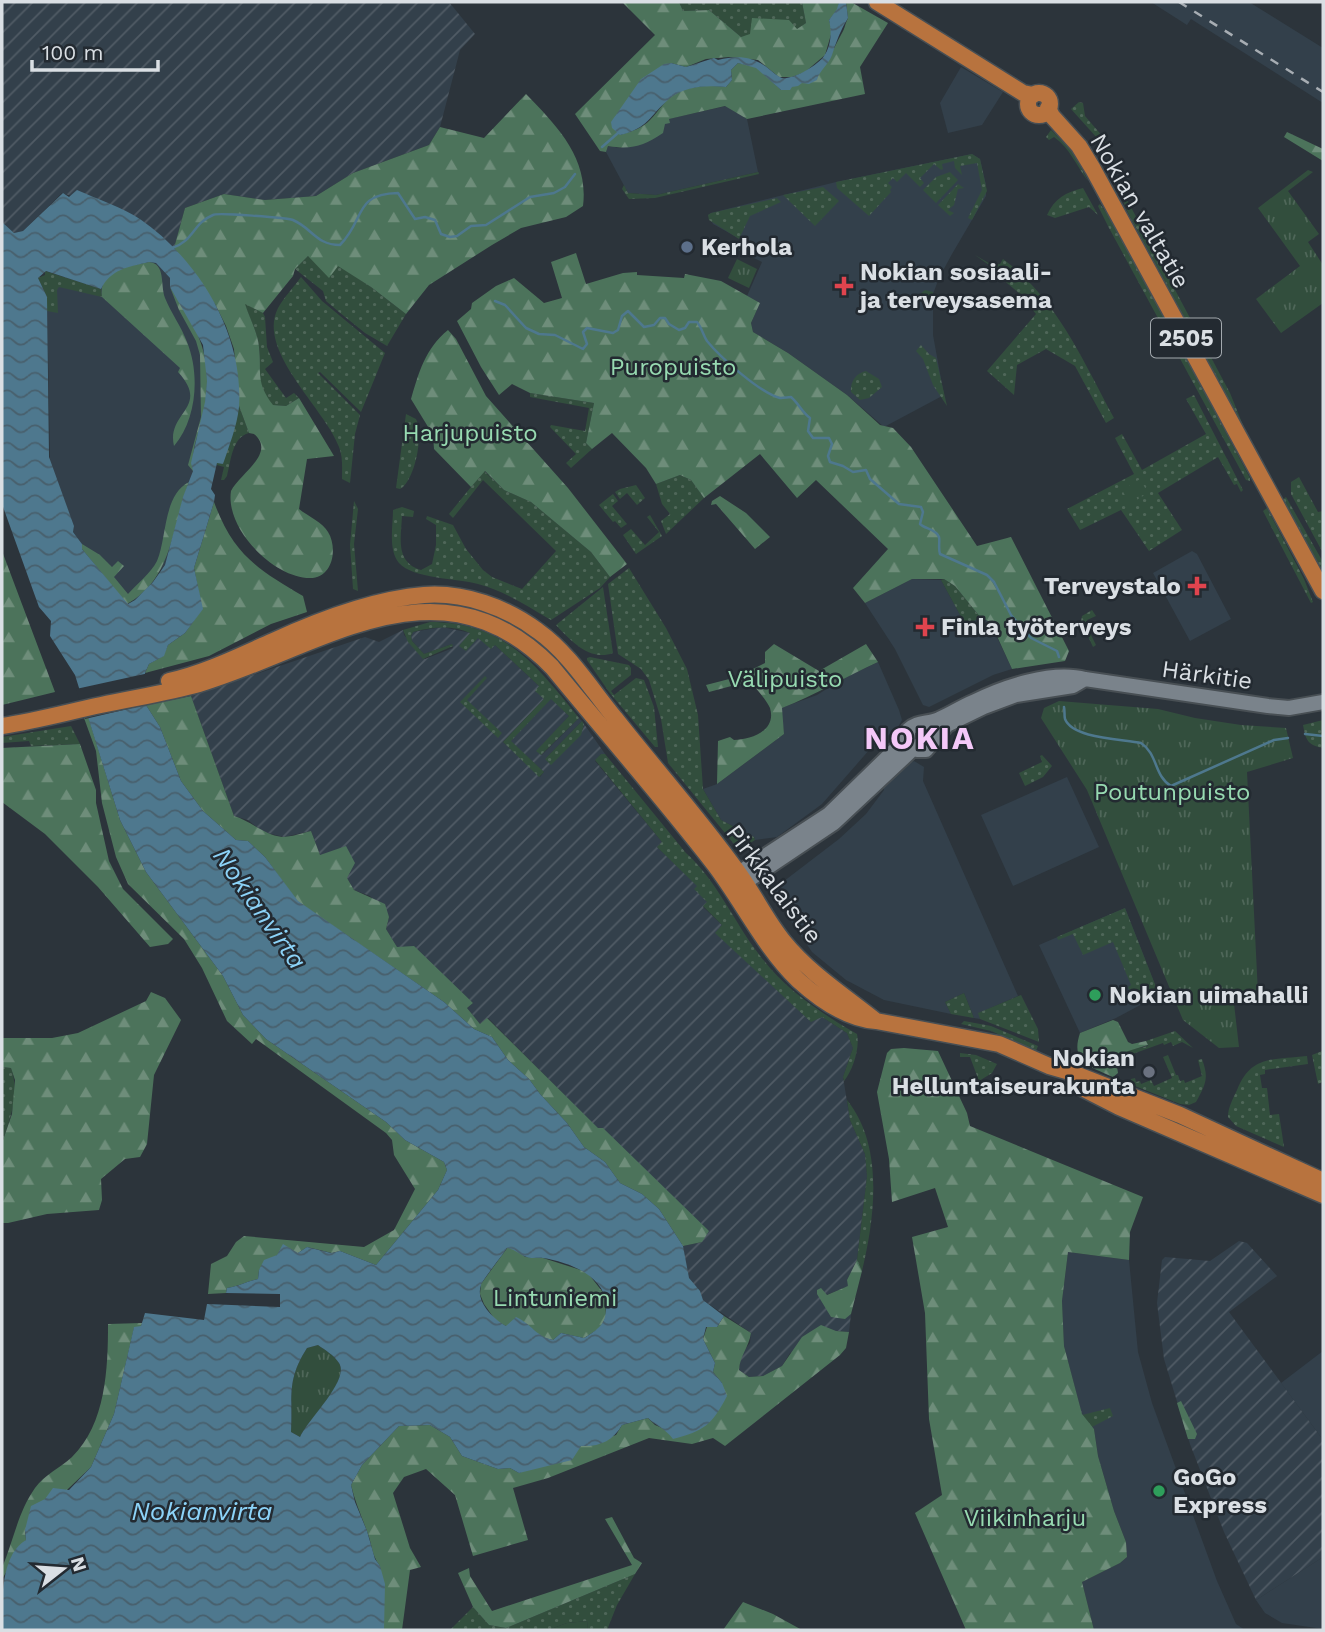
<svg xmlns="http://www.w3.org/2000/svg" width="1325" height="1632" font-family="'Work Sans',sans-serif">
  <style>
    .built { fill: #33404b }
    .industrial { fill: url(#industrial-furrows) }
    .grass { fill: url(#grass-dots) }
    .forest { fill: url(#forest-firs) }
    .park { fill: url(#park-tufts) }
    .water { fill: url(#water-waves); fill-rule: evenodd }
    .pier { fill: #2c343b }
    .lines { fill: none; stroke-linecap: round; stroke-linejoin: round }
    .stream { stroke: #4e788e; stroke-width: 2.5 }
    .secondary-casing { stroke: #484f54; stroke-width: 18 }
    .primary-casing { stroke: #484f54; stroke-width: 19 }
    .secondary { stroke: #7a838b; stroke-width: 14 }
    .primary { stroke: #b8733e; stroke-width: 16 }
    .rail { stroke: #a7adb3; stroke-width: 2.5; stroke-dasharray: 9 9; stroke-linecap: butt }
    .service-dot { fill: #5c6f8a; stroke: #232a31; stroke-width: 2.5 }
    .health-dot { fill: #e0444e; stroke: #232a31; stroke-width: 2.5 }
    .leisure-dot { fill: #2e9e5b; stroke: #232a31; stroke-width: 2.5 }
    .worship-dot { fill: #6b7280; stroke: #232a31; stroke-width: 2.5 }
    .labels { text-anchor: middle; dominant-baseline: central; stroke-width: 5; stroke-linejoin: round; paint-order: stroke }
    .shield { fill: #232a31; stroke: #a3a9ae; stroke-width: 2 }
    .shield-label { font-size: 23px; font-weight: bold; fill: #dadfe4 }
    .street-label { font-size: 24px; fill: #dadfe4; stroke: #232a31 }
    .poi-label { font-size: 24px; font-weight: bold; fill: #dadfe4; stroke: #232a31; text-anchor: start }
    .park-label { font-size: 24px; fill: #97dab1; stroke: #232a31 }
    .water-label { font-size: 26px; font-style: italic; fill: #8cd3f8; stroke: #232a31 }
    .district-label { font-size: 32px; font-weight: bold; letter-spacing: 2px; fill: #f4c8f8; stroke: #232a31 }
  </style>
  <defs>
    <pattern id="industrial-furrows" width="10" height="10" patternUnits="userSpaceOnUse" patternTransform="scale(1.75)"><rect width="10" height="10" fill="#33404b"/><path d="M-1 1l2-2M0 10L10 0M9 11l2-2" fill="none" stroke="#505b65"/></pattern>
    <pattern id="grass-dots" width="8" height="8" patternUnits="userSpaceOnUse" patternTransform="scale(1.75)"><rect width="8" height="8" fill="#324e3d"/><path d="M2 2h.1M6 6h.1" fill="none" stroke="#4f6759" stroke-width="1.8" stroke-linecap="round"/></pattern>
    <pattern id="forest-firs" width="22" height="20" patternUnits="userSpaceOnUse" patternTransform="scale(1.75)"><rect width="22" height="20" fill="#4c735b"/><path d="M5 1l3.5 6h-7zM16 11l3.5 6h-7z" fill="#6e8d7a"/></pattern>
    <pattern id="park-tufts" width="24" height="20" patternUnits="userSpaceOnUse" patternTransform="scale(1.75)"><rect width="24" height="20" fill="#324e3d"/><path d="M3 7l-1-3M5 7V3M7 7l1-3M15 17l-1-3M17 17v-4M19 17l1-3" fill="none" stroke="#4f6759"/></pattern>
    <pattern id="water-waves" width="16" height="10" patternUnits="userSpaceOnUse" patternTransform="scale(1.75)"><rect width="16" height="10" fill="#4e788e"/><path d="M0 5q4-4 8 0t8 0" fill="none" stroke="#48606d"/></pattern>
  </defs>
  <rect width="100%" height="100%" fill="#2c343b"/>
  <path class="built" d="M 1151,2 L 1249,2 L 1323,48 L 1323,103 L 1191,19 L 1187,25 Z
    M 961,67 L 1003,92 L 982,125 L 948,133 L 940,103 Z
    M 726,106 L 747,119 L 758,172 L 656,195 L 628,193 L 606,152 L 608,146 L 621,148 L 665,124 L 668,119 Z
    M 972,154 L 980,159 L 986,185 L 986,196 L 952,254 L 939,278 L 933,294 L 933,335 L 944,395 L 884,427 L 847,395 L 788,353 L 753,332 L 751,323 L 760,303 L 747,296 L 762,262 L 738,250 L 742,240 L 713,224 L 708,215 L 711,213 L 836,182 Z
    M 156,263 L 170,278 L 199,335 L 207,381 L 193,471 L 165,565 L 135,600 L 118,594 L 73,532 L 74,526 L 50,464 L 47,297 L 38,278 L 107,276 Z
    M 1192,551 L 1197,554 L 1231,619 L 1190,641 L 1153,573 Z
    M 912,579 L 941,580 L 965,624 L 981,618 L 993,623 L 999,633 L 996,635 L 1012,669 L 993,675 L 929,707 L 923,705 L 895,649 L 865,603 Z
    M 878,662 L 899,710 L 902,720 L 897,729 L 870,749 L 822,804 L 777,837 L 755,840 L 754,837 L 721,820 L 703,789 L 717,784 L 784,734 L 781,708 L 817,695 L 844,678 Z
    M 914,761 L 924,767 L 923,781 L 1018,996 L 979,1013 L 980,1019 L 974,1018 L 964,993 L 945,1002 L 951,1014 L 884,1000 L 846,980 L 812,952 L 771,891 L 839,839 L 866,814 L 884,790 L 883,786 L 906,765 Z
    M 1067,777 L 1099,847 L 1013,886 L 981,815 Z
    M 1125,908 L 1159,995 L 1116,1018 L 1080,1033 L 1039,945 Z
    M 1068,1252 L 1129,1260 L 1138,1352 L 1152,1403 L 1217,1581 L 1236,1624 L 1245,1630 L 1094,1630 L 1082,1582 L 1120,1563 L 1127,1557 L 1126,1542 L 1114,1511 L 1098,1456 L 1094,1429 L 1082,1415 L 1064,1346 L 1062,1301 Z
    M 1323,1351 L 1323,1440 L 1281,1383 Z
    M 1323,1557 L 1323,1629 L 1282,1623 L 1265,1613 L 1256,1600 Z"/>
  <path class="industrial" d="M 2,2 L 449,2 L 475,34 L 460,50 L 440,127 L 429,145 L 353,173 L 316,196 L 265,200 L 224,194 L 185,208 L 174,248 L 139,218 L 62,193 L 23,231 L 14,233 L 2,222 Z
    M 442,627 L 471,633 L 495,645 L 539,686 L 544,699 L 503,742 L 540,777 L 544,772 L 510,741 L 551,698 L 569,716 L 537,751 L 542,755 L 579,718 L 582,721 L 545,759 L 583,729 L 584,724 L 605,754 L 601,754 L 595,761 L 662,842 L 657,847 L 698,886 L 707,902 L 703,907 L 722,925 L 716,933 L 818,1018 L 822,1017 L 847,1033 L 853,1048 L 843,1077 L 850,1120 L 865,1154 L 867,1176 L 857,1260 L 847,1280 L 849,1286 L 826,1295 L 821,1288 L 844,1319 L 851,1314 L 849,1332 L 836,1331 L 790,1353 L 782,1366 L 763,1376 L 749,1377 L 739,1370 L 740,1356 L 750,1343 L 751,1333 L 703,1300 L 699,1291 L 688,1278 L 683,1246 L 702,1242 L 598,1129 L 488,1018 L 480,1024 L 467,1008 L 473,1003 L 397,947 L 386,929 L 389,917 L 370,896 L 354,890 L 347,878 L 320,855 L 311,831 L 284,837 L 263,832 L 248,820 L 234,816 L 191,696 L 365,637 L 379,642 L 403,630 L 404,635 L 425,659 L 453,648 L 452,644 L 424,654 L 412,641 L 411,636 L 413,632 Z
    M 1239,1241 L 1247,1243 L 1277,1276 L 1229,1312 L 1323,1440 L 1323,1557 L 1256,1600 L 1224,1532 L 1190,1444 L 1164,1359 L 1157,1303 L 1162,1260 L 1165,1257 L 1210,1261 Z"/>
  <path class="grass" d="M 679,2 L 802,2 L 806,23 L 797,29 L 741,37 L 709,10 L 683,11 Z
    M 1079,102 L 1083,103 L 1085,116 L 1104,138 L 1122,176 L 1098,139 L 1071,109 Z
    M 1051,130 L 1072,150 L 1088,181 C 1077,167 1070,148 1054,137 L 1049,140 L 1046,137 Z
    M 972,154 L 980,159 L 987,191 L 972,220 L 968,218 L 982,190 L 977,163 L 960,166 L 962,175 L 955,168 L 954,161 L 942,164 L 943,169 L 941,170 L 934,164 L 920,178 L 924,183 L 920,187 L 906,173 L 897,182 L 893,178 L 888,183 L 892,187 L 890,190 L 891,192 L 869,216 L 837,188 L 836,182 Z
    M 758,172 L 759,174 L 655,198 L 629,199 L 622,189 L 624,185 L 628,193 L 656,195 Z
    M 950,172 L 958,180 L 936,203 L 923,190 L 936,177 Z
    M 1115,181 L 1117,181 L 1230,393 L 1245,430 L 1128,213 Z
    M 958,184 L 964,188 L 958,189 L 954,205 L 948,210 L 954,213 L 950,216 L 938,205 Z
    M 823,187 L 839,201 L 815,226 L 783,195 Z
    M 1083,188 L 1098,215 L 1089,207 L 1055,218 L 1047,215 C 1054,199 1066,192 1083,188 Z
    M 777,198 L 781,202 L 750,216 L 739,239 L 709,220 L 708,215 L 711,213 Z
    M 1100,204 L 1117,228 L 1250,478 L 1250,481 L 1246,480 L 1109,228 L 1098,206 Z
    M 975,255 L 992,265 L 1000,264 L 1003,259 C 1057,299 1083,361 1114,418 L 1106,423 L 1075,366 L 1046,349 L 1017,365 L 1014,395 L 987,371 L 1036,314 L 1020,294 L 995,273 L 996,270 Z
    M 308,256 L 338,265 L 371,287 L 406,314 L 387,346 L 365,333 L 339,312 L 326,301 L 323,291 L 295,269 Z
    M 45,271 L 101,289 L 102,297 L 59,287 L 57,290 L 58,313 L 47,311 L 47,297 L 38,278 L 45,275 Z
    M 301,277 L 322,301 L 385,353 L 361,412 L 320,372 L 318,373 L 360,415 L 355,434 L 350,483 L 342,479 C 342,468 343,457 339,447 C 325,408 256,351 278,308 C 284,297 294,287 301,277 Z
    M 925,290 L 933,292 L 933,310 L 919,299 L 920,294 Z
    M 244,303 L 263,313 L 265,317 L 267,347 L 273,362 L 265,369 L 286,398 L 294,393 L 299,398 L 286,406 L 272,405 C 254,379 262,373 259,346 C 257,332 249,316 244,303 Z
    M 921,345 L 929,354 L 936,358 L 947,406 L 933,385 L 923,359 L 916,351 Z
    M 866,371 L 879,379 L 882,387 L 869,398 L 860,400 L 851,392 C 850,382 856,373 866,371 Z
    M 530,393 L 594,403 L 586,443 L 592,449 L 571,468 L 566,463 L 576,454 L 550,427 L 551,425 L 585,431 L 589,408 L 530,397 Z
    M 1194,395 L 1243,490 L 1241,492 L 1237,484 L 1234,485 L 1218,457 L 1158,493 L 1182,530 L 1149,551 L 1121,510 L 1080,530 L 1067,509 L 1134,474 L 1115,438 L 1122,434 L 1142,470 L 1206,434 L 1186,399 Z
    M 239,406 L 249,433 C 232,437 231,461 227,476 L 224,480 L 221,480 L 224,467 L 217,465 L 217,462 L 223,463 Z
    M 406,414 L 416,419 C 424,434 415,481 400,489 L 396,488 Z
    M 484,471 L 504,490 L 531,502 L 591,552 L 610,577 L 600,588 L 551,620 C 527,606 505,591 478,584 C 457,578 413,579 399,563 C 388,550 393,526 393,510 L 402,507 L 414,511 L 413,517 L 402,516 C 401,538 395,562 421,570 L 432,564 L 436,545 L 436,525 L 426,519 L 427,516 L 453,525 L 466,549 L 483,570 L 492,577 L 522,589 L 556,551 L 483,480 L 453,518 L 449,514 Z
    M 680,475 L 691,480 L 704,498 L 666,534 L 661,521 L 670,514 L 662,504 L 656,484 Z
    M 1299,477 L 1318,512 L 1323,511 L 1323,553 L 1291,494 L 1291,482 Z
    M 636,485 L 645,498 L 637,505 L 627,493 L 620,499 L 615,492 L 620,489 Z
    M 613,494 L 618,501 L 612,506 L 627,524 L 621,528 L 615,521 L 613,522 L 599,505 Z
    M 1286,497 L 1323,562 L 1323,571 L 1282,500 Z
    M 354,501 L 358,509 L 354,544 L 358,591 L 353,589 L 350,545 Z
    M 1267,508 L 1304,579 L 1313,602 L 1311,603 L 1263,511 Z
    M 650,515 L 662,536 L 636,554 L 623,535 L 631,529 L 645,545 L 659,532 L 647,517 Z
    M 629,568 L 666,628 L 687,669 L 698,715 L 703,789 L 721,820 L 754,837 L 755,840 L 741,849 L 738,849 L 668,763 L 661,719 L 649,680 L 641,669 L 618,654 L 608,584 Z
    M 944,579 L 955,586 L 981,618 L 965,624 L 941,580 Z
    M 603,587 L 613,653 C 590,662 570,640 556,625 Z
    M 1092,610 L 1096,616 L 1087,620 L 1093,631 L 1090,633 L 1096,645 L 1093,647 L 1081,621 L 1082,616 Z
    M 430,622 C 505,622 536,665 579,718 L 541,755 L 536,751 L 569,716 L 551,699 L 511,741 L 544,772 L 539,777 L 503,742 L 544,699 L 535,691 L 539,686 L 495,645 L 491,649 L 478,638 L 466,651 L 459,646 L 470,633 C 452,625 433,627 413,632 L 411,636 L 412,641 L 424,654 L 452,644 L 453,646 L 423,659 L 408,642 L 403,630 Z
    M 590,657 L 629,665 L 631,668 L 631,675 L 611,691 L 614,695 L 636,678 L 644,680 L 654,707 L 658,747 L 655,747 L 609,692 L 587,660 L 587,658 Z
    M 485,676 L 487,678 L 467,700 L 502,733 L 498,738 L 460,702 Z
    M 1323,720 L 1323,748 C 1307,745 1306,740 1303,725 Z
    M 582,721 L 584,724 L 581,735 L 551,765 L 545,759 Z
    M 71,726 L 80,744 L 31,746 L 29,741 L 2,743 L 2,737 Z
    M 601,754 L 605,754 L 686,853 C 717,881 733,920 758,953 C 784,989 819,1012 857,1034 C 860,1048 853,1070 844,1081 L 843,1077 L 853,1048 L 847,1033 L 822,1017 L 811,1022 L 715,933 L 722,925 L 703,906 L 707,902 L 694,889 L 697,886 L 657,847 L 662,842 L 595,760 Z
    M 1042,755 L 1052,766 L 1043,777 L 1025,786 L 1019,773 L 1042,762 L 1040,756 Z
    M 1125,908 L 1158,992 L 1135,1002 L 1128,987 L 1131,985 L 1113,942 L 1083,955 L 1073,934 L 1058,940 L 1057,937 Z
    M 964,993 L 974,1018 L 951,1014 L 945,1002 Z
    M 1021,995 L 1038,1029 L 1039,1042 L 980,1019 L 978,1013 Z
    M 964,1021 L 991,1026 L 1038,1046 L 1036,1051 L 991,1031 L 961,1024 Z
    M 1175,1031 L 1193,1048 L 1182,1042 L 1173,1046 L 1171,1042 L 1164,1045 L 1163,1043 L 1127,1056 L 1125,1051 L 1148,1046 L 1146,1041 Z
    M 1322,1051 L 1323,1082 L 1318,1084 L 1312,1055 Z
    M 960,1053 L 976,1055 L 997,1064 L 992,1073 L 979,1081 L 970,1057 L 960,1057 Z
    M 1168,1055 L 1176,1075 L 1178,1075 L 1180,1081 L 1184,1080 L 1185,1083 L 1202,1076 L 1198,1060 L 1202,1059 C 1209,1078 1206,1084 1196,1102 L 1189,1105 L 1180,1104 L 1130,1084 L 1131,1079 L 1135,1078 L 1136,1082 L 1140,1081 L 1141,1084 L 1151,1080 L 1154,1086 L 1172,1078 L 1163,1057 Z
    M 1307,1056 L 1308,1064 L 1265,1070 L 1265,1074 L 1260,1075 L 1262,1088 L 1267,1088 L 1270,1115 L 1279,1114 L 1284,1147 L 1236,1126 L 1228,1117 C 1228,1107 1233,1099 1237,1090 C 1251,1055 1273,1060 1307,1056 Z
    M 2,1067 L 11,1068 C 20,1093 10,1120 2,1143 Z
    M 847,1100 C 884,1146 875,1217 862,1271 L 857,1260 L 867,1176 L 865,1154 L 850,1120 Z
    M 1110,1408 L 1113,1416 L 1092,1427 L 1082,1415 Z
    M 635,1574 L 617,1605 L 607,1630 L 587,1630 L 588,1621 L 567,1623 L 548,1630 L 450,1630 L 473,1607 L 489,1625 L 506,1628 Z"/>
  <path class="forest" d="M 622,2 L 679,2 L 683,11 L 709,10 L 741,37 L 750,34 L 752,18 L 789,20 L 797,29 L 806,23 L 802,2 L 839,2 L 838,9 L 829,20 L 832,31 L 825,55 L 805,72 L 792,77 L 779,77 L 758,60 L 729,57 L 706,59 L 686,67 L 671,63 L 620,135 C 630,132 643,128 650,120 C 659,111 666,98 678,92 C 692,86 710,85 726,87 L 732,80 L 731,70 L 738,63 L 756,67 L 781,90 C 824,78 823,68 842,33 C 845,28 845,24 848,18 L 846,2 L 851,2 L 888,23 L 860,67 L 865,94 L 747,119 L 725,106 L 669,119 L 670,123 L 665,124 L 663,133 C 643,146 632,150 608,146 L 606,152 L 600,151 L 575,114 L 655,35 Z
    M 526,94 C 557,126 589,158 583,206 L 566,217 L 521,228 L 492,245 L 429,285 L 406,314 L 371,287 L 338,266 L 329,278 L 308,256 L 295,269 L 293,276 L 263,313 L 245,304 C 249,317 258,333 259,347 C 262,373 255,381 273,405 L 286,406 L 299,398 L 334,456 L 307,459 L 299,509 C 308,516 323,523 328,532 C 338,548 333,578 310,578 C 274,578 225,529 231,491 C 239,474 277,453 254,434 L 249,433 L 239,406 L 234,349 L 226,326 L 215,304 L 174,248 L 185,208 L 224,194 L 265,200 L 316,196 L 353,173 L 429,145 L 440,127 L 484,138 Z
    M 1287,132 L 1323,149 L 1323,161 L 1284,137 Z
    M 576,253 L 586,284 L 623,273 L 637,272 L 637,275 L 684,278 L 685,274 L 721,281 L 760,303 L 751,323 L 753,332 L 788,353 L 847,395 L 880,425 L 893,428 L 911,447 L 977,546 L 1011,537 L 1069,651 L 1065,661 L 1012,669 L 996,634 L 999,632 L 993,623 L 981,618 L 955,586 L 944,579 L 912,579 L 865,603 L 853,588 L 888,549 L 816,480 L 797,498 L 760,454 L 704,498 L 691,480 L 680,475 L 656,484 L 646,468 L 612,433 L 592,449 L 586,443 L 594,403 L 530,393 L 512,384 L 499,395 L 481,367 L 457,321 L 471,309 L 472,303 L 496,286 L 514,278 L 544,303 L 562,298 L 551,262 Z
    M 149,262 C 166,264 160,284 165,298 C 171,313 181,326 187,342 C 200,374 197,419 174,446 C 166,412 211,408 178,372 L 180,368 L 102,297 C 98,270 129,266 149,262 Z
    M 170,287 C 202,336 214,358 203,418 C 201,427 197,435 195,444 C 193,452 193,462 193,471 L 188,465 L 201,417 L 200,355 L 196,341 L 179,310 Z
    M 448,330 L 456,339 L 486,396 L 568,488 L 627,564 L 610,577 L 591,552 L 531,502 L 504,490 L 485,471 L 471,487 L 434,449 L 433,435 L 411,399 C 419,372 425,349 448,330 Z
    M 189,482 C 172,525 173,579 127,604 L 82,549 L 82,544 L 100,555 L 112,567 L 118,561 L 124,566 L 114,577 L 128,594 C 137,584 151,573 157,561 C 167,538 163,495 189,482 Z
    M 720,496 L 746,513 L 770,537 L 755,549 L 716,504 L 711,505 L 712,501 Z
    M 214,502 C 233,554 257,569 303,596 L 307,612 L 271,624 L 209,656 L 145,673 L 149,664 L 163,656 L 168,645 L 185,633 L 202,609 L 194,568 Z
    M 2,551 L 55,692 L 2,705 Z
    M 774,644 L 819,671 L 866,644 L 878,662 C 845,677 815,695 782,708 L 784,734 L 717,784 L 718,741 L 730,737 L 734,740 C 750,740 777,731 770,708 C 766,699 756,689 750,681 L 709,692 L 706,685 L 737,677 L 765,663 L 765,652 Z
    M 191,696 L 234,816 C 251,821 264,835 282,837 C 291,837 303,833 311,831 L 320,855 L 346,846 L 355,863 L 347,878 L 354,890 L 385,904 L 389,917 L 386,929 L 397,947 L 414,946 L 473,1003 L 467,1008 L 480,1024 L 487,1018 L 598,1128 L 603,1128 L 709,1231 L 702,1242 L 683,1246 L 659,1209 L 642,1194 L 620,1183 L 605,1162 L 584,1147 L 567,1123 L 540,1094 L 529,1079 L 508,1060 L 492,1037 L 474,1029 L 444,1002 L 297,901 L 265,857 L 248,841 L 236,840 L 203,811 L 181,781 L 160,727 L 146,705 Z
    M 88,716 L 120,820 L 146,872 L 223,976 L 243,1015 L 266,1039 L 386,1122 L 405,1140 L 444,1162 L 447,1170 L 438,1190 L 376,1265 L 340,1251 L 332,1253 L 307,1247 L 298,1253 L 277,1255 L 259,1270 L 258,1279 C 247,1281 239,1286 227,1288 L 226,1293 L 208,1294 L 211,1264 L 227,1256 L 236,1242 L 244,1236 L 364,1247 L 394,1230 L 415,1189 L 394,1155 L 392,1140 L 386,1133 L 256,1039 L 252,1044 L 227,1021 L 202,968 L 184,939 L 128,884 L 116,857 L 102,803 L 96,751 L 84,718 Z
    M 80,744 L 96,790 L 96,803 L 109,861 L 123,889 L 173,939 L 168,944 L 150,947 L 98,887 L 45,834 L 2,802 L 2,748 Z
    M 151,992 L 165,998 L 181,1020 L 154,1075 L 147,1144 L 140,1157 L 125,1159 L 101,1179 L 102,1200 L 99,1210 L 47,1214 L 8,1223 L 2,1223 L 2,1143 L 12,1114 L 15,1080 L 11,1068 L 2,1067 L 2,1038 L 52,1038 L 78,1033 L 146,1001 Z
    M 1113,1020 L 1118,1022 L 1128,1042 L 1132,1044 L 1146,1041 L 1148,1045 L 1115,1055 L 1118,1073 L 1113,1077 C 1090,1066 1070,1063 1080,1033 Z
    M 904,1048 L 938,1051 L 967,1113 L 970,1126 L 1143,1197 L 1130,1232 L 1129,1260 L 1068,1252 L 1062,1301 L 1064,1346 L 1082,1414 L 1094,1429 L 1098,1456 L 1114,1511 L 1126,1542 L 1127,1557 L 1120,1563 L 1082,1582 L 1094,1630 L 966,1630 L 915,1513 L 942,1495 L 929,1419 L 925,1313 L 912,1237 L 948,1227 L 935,1188 L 892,1202 L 889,1159 L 877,1092 L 887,1053 L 891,1049 Z
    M 508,1247 L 516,1249 L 525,1257 L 543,1258 L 587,1272 L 605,1295 L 606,1317 L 600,1328 L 584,1338 L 561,1333 L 553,1340 L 541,1337 L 530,1327 L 506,1326 L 496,1321 L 484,1304 L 480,1294 L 481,1284 Z
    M 857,1260 L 862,1271 L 851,1314 L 845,1319 L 831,1317 L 817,1294 L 817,1290 L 821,1288 L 827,1295 L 848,1286 L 847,1280 Z
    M 724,1316 L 751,1333 C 749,1347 740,1355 739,1370 L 749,1377 L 763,1376 L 782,1366 L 802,1337 L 821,1325 L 836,1331 L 849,1332 L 846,1348 L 840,1355 L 725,1446 L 713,1438 L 692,1444 L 649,1438 L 548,1478 L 513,1488 L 528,1540 L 473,1556 L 455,1495 L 426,1469 L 404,1477 L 393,1493 L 410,1548 L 421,1567 L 410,1570 L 402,1630 L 384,1630 L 380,1566 C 372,1556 372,1545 368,1534 C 362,1517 355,1502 351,1485 L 362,1465 L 399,1426 L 430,1425 L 450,1437 L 462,1456 L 498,1469 L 510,1468 L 519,1473 L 581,1446 L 616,1435 L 622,1425 L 648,1418 L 655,1425 L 667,1430 L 722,1383 L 713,1372 L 715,1363 L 703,1339 L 707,1327 L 717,1327 Z
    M 142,1323 L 141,1327 L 134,1328 L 114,1414 L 91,1467 L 25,1530 L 26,1540 L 2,1579 L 2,1568 C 13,1542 18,1512 35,1488 C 44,1475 60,1468 72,1457 C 106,1424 108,1368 108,1324 Z
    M 1181,1401 L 1197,1434 L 1195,1439 L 1188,1439 L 1177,1403 Z
    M 612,1517 L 634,1558 L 642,1563 L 635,1574 L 506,1628 L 489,1625 L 473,1607 L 458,1573 L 469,1568 L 470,1576 L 492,1611 L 632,1565 L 605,1519 Z
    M 743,1602 L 773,1614 L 802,1630 L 723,1630 Z"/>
  <path class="park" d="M 1308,170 L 1313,172 L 1288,191 L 1319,234 L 1308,242 L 1323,265 L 1323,303 L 1281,333 L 1256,299 L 1300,266 L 1258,208 Z
    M 737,259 L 757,269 L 749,288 L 728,278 Z
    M 1140,479 L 1148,493 L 1130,504 L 1122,490 Z
    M 1059,701 L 1158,709 L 1195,718 L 1241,725 L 1286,728 L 1293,758 L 1247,772 L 1258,994 L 1234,1004 L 1239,1047 L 1219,1048 L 1183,1020 L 1087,790 L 1041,718 L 1044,708 Z
    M 318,1345 C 325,1350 334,1355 339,1363 C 350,1381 308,1419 300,1437 L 291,1432 C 293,1396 286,1381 307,1348 Z
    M 588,1621 L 587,1630 L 548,1630 L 567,1623 Z"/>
  <path class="water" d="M 839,2 L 846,2 L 848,18 C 841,29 836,42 832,55 C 829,64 819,71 817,80 L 809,84 L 802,83 L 798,86 L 792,87 L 790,90 L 781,90 L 756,68 L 738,63 L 731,70 L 732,80 L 726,87 C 707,85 684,86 669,99 C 649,116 649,128 620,135 L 612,128 L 611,122 L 641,79 L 664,64 L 671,63 L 686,67 L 714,58 L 718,60 C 738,55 753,56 769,69 C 773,72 777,76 782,78 C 793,80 818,65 824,56 C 831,46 832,32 829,20 L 837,9 Z
    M 77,190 C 97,199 122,207 140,219 C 199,260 244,334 239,407 C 237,426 229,446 223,464 L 217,463 L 211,489 L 215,495 L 214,502 L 194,568 L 203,609 L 185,633 L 168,645 L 164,656 L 149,664 L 145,673 L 146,705 L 160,727 L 181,781 L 203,811 L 236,840 L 248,841 L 265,857 L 298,901 L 444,1002 L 474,1029 L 492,1037 L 508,1060 L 529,1079 L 540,1094 L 567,1123 L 584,1147 L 605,1162 L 620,1183 L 642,1194 L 659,1209 L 683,1246 L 689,1278 L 700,1291 L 703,1300 L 724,1316 L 717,1327 L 706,1327 L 703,1339 L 715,1363 L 713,1372 L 722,1383 L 727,1396 C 712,1425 704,1431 673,1439 C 666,1429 656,1426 648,1418 L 622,1425 C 613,1441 599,1447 581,1446 L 572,1460 L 519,1473 L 510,1468 L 498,1469 L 462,1456 L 450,1437 L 430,1425 L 399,1426 L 362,1465 L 351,1485 L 355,1502 L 367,1531 L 375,1559 L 380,1566 L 385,1584 L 384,1630 L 2,1630 C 2,1603 0,1555 26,1540 L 25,1530 L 31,1506 L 45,1499 L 53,1488 L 69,1490 L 91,1467 L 114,1414 L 134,1327 L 141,1326 L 145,1313 L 204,1320 L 207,1304 L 280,1307 L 280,1294 L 226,1293 L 227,1288 C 239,1286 247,1281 258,1279 L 259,1270 L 264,1260 L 277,1255 L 283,1244 L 298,1253 L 307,1247 L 331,1253 L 340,1251 L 376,1265 L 438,1190 L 447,1170 L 444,1162 L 405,1140 L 386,1122 L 266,1039 L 243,1015 L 223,976 L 146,872 L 120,820 L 75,675 L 50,636 L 51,621 L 39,607 L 2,504 L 2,222 L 14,233 L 23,231 L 63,193 L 69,197 ZM 149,262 L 156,263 L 170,278 L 170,287 L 203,345 L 207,381 L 205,402 L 191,463 L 193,471 L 183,497 L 165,565 L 153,582 L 135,600 L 128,604 L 82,549 L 82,544 L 73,532 L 74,526 L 49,457 L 47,297 L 38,278 L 46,271 L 101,289 C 111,269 128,267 149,262 ZM 507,1248 C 516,1249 519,1255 527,1257 C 532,1259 538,1257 543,1258 C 568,1262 604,1275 606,1304 C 607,1323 600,1328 584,1338 L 561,1333 L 553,1340 C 534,1335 533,1325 516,1317 L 506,1326 C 493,1319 475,1301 481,1285 C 483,1279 502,1256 507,1248 ZM 318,1345 C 325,1350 334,1355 339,1363 C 350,1380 308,1419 300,1437 L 291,1432 C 293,1396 286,1381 307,1348 Z"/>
  <path class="pier" d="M 149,673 L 149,704 L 85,719 L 76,689 Z"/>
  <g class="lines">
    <path class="stream" d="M 602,147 L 618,133
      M 172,248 C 194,241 193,223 213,215 C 217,212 287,218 293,220 C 312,228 316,245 340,245 C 366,219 353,194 398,193 L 415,219 L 425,217 L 435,220 L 441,234 L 450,237 L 457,236 L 471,226 L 486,225 L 530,197 L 554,193 L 565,187 L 575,174
      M 495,301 L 505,305 L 526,328 L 539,334 L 555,335 L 583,349 L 587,344 L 583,332 L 587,328 L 613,333 L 618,330 L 622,316 L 628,311 L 644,327 L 654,325 L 660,318 L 665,318 L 669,324 L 679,330 L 685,328 L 689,322 L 697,322 C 702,328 703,335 707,341 C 720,357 760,393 780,398 C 781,398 791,397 791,397 C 799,404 802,412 810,418 L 808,431 L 813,438 L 829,438 L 832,444 L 828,456 L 830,462 L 843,466 L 853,472 L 866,470 L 870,479 L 899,504 L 921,507 L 923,512 L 920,524 C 925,529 936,529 939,537 C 940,542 938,548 940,554 L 987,575 L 994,582 L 1011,615 L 1031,638 L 1057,651 L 1059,657
      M 1064,707 C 1065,711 1064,715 1065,719 C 1073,739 1123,739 1141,743 C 1158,754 1154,776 1171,786 L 1274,740 L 1288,738
      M 1305,734 L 1323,736"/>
    <g class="secondary-casing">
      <path id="secondary" d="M 1085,679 L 1073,686 L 1016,695 L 984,707 L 947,725 L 926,750 L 917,750 L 908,742 L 908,730 C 917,721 928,724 939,719 C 951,714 961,707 973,702 C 1003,687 1052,670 1085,679 L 1268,706 L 1289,708 L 1323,702
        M 731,878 L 829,814 L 907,738
        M 737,888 L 834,823 L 913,749"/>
    </g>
    <g class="primary-casing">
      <path id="primary" d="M 877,2 L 1023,93 L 1033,95
        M1028 104a11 11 0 1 1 22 0a11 11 0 1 1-22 0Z
        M 1048,108 L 1052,116 L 1079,146 L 1093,169 L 1323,591
        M 169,681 C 205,673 239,656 273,641 C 319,620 373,599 424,595 C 464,592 506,607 538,631 C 569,653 591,689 615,718 C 655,769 699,818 737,871 C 754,894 766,920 784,942 C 809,973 845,996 876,1021
        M 2,726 C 35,721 68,712 101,705 C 133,698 167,693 199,684 C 323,647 438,552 552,667 C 606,733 662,797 714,864 C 743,902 764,947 798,980 C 820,1000 847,1019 876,1021 L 999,1044 L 1049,1066 L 1070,1072 L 1180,1115 L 1323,1181
        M 1074,1084 L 1119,1107 L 1323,1195"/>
    </g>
    <use href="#secondary" class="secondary"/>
    <use href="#primary" class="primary"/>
    <path class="rail" d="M 1179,2 L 1323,92"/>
  </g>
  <circle class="service-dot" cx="687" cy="247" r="7"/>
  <g class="health-dot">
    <path d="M840.5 275.5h7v7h7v7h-7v7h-7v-7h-7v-7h7z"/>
    <path d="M1193.5 575.5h7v7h7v7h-7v7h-7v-7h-7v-7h7z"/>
    <path d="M921.5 616.5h7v7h7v7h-7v7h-7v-7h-7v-7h7z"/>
  </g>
  <g class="leisure-dot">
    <circle cx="1095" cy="995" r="7"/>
    <circle cx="1159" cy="1491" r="7"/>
  </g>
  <circle class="worship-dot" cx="1149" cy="1072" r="7"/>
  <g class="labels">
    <rect class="shield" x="1151" y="318.5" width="70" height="39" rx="5"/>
    <g class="shield-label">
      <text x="1186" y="338">2505</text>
    </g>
    <g class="street-label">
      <text transform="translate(1140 211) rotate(60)">Nokian valtatie</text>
      <text transform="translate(1207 675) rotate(8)">Härkitie</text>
      <text transform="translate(774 884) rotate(53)">Pirkkalaistie</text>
    </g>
    <g class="poi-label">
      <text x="701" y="247">Kerhola</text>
      <text x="860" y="272">Nokian sosiaali-<tspan x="860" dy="28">ja terveysasema</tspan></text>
      <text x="1181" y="586" text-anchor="end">Terveystalo</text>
      <text x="941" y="627">Finla työterveys</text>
      <text x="1109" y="995">Nokian uimahalli</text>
      <text x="1135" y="1058" text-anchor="end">Nokian<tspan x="1135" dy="28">Helluntaiseurakunta</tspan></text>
      <text x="1173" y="1477">GoGo<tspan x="1173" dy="28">Express</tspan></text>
    </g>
    <g class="park-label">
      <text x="673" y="367">Puropuisto</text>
      <text x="470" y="433">Harjupuisto</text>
      <text x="785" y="679">Välipuisto</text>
      <text x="1172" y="792">Poutunpuisto</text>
      <text x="555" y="1298">Lintuniemi</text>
      <text x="1025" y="1518">Viikinharju</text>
    </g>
    <g class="water-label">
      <text transform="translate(260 908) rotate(55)">Nokianvirta</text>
      <text x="202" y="1511">Nokianvirta</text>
    </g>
    <g class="district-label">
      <text x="920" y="738">NOKIA</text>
    </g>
  </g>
  <rect width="1325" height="1632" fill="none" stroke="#dadfe4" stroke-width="7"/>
  <g transform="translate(63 1569) rotate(73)" stroke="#232a31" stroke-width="5" paint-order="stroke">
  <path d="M0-5L12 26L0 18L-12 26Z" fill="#dadfe4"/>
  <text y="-10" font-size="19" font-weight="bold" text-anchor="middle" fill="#dadfe4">N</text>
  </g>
  <path d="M32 60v10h126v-10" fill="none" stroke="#dadfe4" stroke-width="3.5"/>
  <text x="42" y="60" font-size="21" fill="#dadfe4" stroke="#232a31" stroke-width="5" paint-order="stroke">100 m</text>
</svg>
